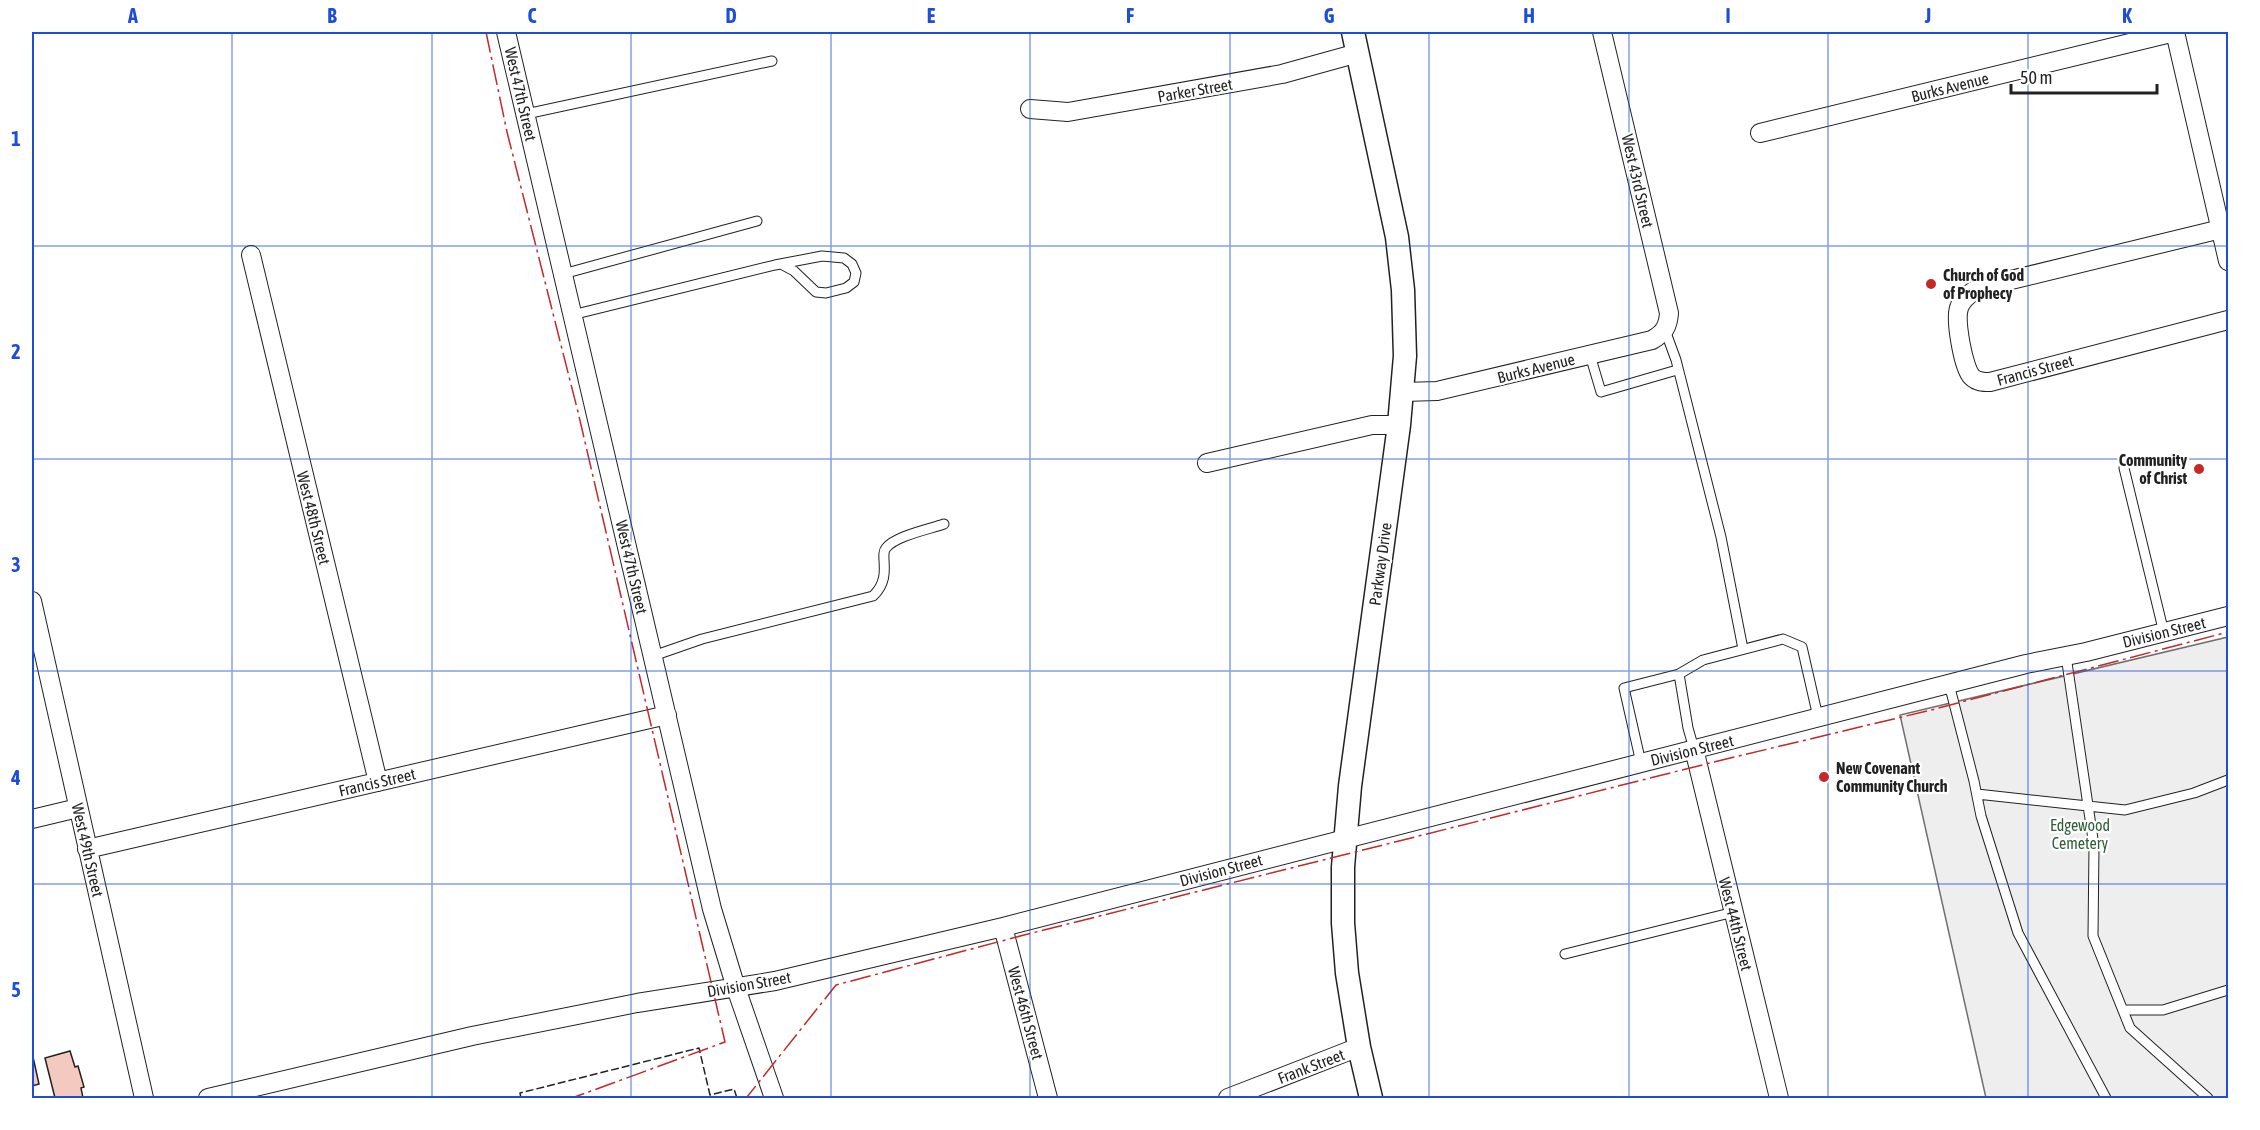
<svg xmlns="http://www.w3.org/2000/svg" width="2260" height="1130" font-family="'Asap Condensed',sans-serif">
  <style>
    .green { fill: #eee; stroke: #6f6f6f; stroke-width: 1.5 }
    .building { fill: #f3c9c0; stroke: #222; stroke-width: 1.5 }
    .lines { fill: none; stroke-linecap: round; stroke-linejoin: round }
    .service-casing { stroke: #222; stroke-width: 11 }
    .minor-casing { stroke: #222; stroke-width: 20 }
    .tertiary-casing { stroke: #222; stroke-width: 25 }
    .service { stroke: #fff; stroke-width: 9 }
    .minor { stroke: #fff; stroke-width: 18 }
    .tertiary { stroke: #fff; stroke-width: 22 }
    .fence { stroke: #222; stroke-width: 1.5; stroke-dasharray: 8 3; stroke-linecap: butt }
    .power { stroke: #c62828; stroke-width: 1.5; stroke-dasharray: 21 4.5 3 4.5; stroke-linecap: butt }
    .grid { fill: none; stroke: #1d4ed8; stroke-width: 1.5; stroke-opacity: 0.55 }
    .poi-dot { fill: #c62828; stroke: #fff; stroke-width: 2 }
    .labels { text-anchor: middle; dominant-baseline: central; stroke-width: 4.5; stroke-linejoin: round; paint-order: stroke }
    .street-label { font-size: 16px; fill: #222; stroke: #fff }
    .poi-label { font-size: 16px; font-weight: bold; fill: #222; stroke: #fff; text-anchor: start }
    .park-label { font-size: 16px; fill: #2f5e38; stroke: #fff }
    .neatline { fill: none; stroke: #1d4ed8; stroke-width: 2 }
    .grid-label { font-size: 20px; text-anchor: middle; font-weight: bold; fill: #1d4ed8 }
  </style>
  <rect width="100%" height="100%" fill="#fff"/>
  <path class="green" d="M 2228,637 L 2228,1098 L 1986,1098 L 1900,715 Z"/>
  <path class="building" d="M 70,1051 L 75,1067 L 78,1066 L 84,1087 L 81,1088 L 83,1098 L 55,1098 L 45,1058 Z
    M 33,1057 L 39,1084 L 32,1086 L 32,1058 Z"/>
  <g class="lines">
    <g class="service-casing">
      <path id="service" d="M 526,114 L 772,61
        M 563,274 L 757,221
        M 572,315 L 775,265 L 822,256 L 844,258 L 852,264 L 856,273 L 854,282 L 846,288 L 826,293 L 816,292 L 794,271 L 781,264
        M 1665,330 L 1676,360 L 1721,537 L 1743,649
        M 1590,355 L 1601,392 L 1677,370
        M 2124,468 L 2164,633
        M 653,656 L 702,639 L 873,596 C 893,577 879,556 886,548 C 895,536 930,529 944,524
        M 2066,656 L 2094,846 L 2093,936 L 2130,1028 L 2208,1098
        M 1949,684 L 1974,781 L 1981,816 L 2018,933 L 2106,1098
        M 1694,749 L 1688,728 L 1679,674 L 1703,660 L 1783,639 L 1802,647 L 1818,717
        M 1641,763 L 1624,688 L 1679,674
        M 1977,794 L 2125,810 L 2194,793 L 2228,780
        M 1565,954 L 1734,912
        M 2123,1010 L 2163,1010 L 2228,990"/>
    </g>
    <g class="minor-casing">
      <path id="minor" d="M 506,32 L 712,909 L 736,988 L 774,1098
        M 2175,32 L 2228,261
        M 1030,109 L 1068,112 L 1282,74 L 1358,53
        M 1760,133 L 2175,32
        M 2221,229 L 1978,288 C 1971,293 1962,298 1959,308 C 1955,320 1963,368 1972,377 C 1977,382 1983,382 1990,382 L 2228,320
        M 251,255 L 378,782
        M 1403,392 L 1437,391 L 1652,340 C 1664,333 1668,327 1669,313 L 1602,32
        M 1207,463 L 1372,425 L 1399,425
        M 32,601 L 144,1098
        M 1694,749 L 1779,1098
        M 32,819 L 78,808
        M 87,849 L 667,715
        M 1003,927 L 1048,1098
        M 208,1098 L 472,1036 L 637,1003 L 775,981 L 1003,927 L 2026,664 L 2086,652 L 2228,616
        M 1228,1098 L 1359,1047"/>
    </g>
    <g class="tertiary-casing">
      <path id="tertiary" d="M 1353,32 L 1397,237 L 1403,290 L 1405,356 L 1399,425 L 1350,786 L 1343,867 L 1343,923 L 1347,973 L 1359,1047 L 1371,1098"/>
    </g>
    <use href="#service" class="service"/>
    <use href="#minor" class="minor"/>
    <use href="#tertiary" class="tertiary"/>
    <path class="fence" d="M 521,1098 L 520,1093 L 699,1048 L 710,1095 L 734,1089 L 737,1098"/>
    <path class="power" d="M 486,32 L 507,132 L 578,412 L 725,1042 L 572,1098
      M 740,1098 L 747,1097 L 836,985 L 1024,935 L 1718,761 L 1931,710 L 2228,632"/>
  </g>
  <path class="grid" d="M 232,32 L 232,1098M 432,32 L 432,1098M 631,32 L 631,1098M 831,32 L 831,1098M 1030,32 L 1030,1098M 1230,32 L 1230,1098M 1429,32 L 1429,1098M 1629,32 L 1629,1098M 1828,32 L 1828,1098M 2028,32 L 2028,1098M 32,246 L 2228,246M 32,459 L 2228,459M 32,671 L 2228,671M 32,884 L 2228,884"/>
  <g class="poi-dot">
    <circle cx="1931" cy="284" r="6"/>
    <circle cx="2199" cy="469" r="6"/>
    <circle cx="1824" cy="777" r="6"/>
  </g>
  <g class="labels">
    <g class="street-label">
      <text transform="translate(1950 87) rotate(-14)">Burks Avenue</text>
      <text transform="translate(1195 90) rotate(-10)">Parker Street</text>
      <text transform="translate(521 94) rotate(77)">West 47th Street</text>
      <text transform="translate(1638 181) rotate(77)">West 43rd Street</text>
      <text transform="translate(1536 368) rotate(-14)">Burks Avenue</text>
      <text transform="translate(2035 370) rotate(-15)">Francis Street</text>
      <text transform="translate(314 518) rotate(76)">West 48th Street</text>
      <text transform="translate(1380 564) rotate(-82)">Parkway Drive</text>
      <text transform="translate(632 567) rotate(77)">West 47th Street</text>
      <text transform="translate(2164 632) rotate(-14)">Division Street</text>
      <text transform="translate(1692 750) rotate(-14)">Division Street</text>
      <text transform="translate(377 782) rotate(-13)">Francis Street</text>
      <text transform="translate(88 850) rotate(77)">West 49th Street</text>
      <text transform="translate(1221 870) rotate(-15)">Division Street</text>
      <text transform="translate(1736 924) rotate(76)">West 44th Street</text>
      <text transform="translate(749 984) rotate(-10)">Division Street</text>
      <text transform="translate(1026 1013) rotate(75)">West 46th Street</text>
      <text transform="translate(1311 1066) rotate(-21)">Frank Street</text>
    </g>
    <g class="poi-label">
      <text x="1943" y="275">Church of God<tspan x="1943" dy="18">of Prophecy</tspan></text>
      <text x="2187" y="460" text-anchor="end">Community<tspan x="2187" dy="18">of Christ</tspan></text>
      <text x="1836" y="768">New Covenant<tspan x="1836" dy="18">Community Church</tspan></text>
    </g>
    <g class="park-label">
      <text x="2080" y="825">Edgewood<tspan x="2080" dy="18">Cemetery</tspan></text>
    </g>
  </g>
  <rect width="2260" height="1130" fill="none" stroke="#ffffff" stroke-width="66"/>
  <path d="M2011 84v9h146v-9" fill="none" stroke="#222222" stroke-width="3"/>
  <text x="2020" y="84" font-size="18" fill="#222222" stroke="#ffffff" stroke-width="4.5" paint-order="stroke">50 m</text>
  <rect x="33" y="33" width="2194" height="1064" class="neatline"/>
  <g class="grid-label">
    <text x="133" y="23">A</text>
    <text x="332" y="23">B</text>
    <text x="532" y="23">C</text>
    <text x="731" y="23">D</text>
    <text x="931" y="23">E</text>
    <text x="1130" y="23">F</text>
    <text x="1329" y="23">G</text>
    <text x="1529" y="23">H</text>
    <text x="1728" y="23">I</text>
    <text x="1928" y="23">J</text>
    <text x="2127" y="23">K</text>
    <text x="16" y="146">1</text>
    <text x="16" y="359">2</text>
    <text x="16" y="572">3</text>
    <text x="16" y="785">4</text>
    <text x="16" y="997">5</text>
  </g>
</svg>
